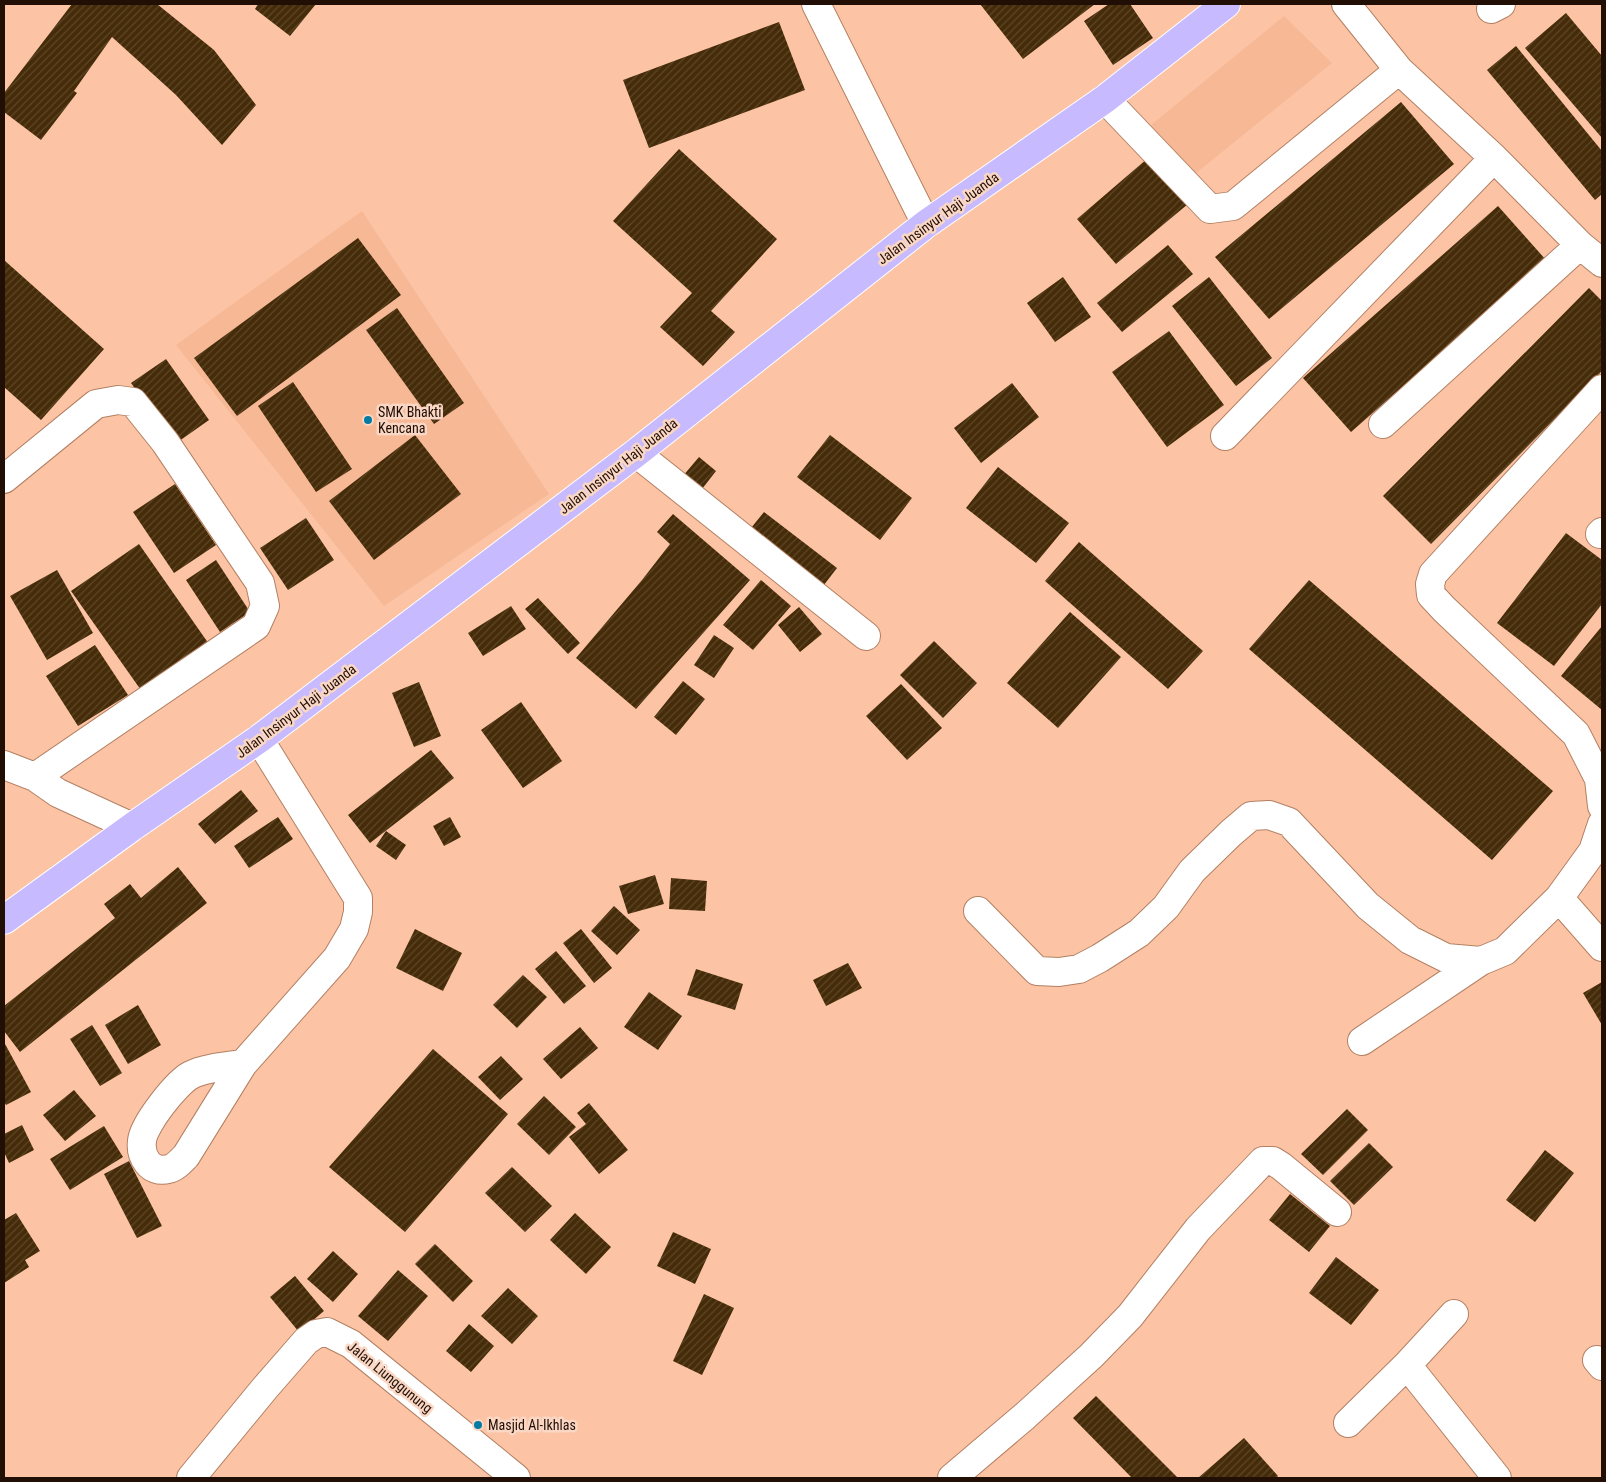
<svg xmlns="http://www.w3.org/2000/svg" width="1606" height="1482" font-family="'Roboto Condensed',sans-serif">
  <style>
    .built { fill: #f6b895 }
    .building { fill: url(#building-hatch) }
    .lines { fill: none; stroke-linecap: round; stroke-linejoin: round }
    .minor-casing { stroke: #b38063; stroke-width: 30 }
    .major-casing { stroke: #fff; stroke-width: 30 }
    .minor { stroke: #fff; stroke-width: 28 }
    .major { stroke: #c7bafe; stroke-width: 28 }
    .poi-dot { fill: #057ba3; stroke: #f9d7c4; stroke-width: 2 }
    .labels { text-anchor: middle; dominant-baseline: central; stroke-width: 5; stroke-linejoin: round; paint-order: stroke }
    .street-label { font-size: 14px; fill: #210e04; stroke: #f9d7c4 }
    .poi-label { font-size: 14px; fill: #210e04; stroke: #f9d7c4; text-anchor: start }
  </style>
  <defs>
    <pattern id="building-hatch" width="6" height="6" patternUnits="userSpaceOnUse" patternTransform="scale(1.25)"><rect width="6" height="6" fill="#452b07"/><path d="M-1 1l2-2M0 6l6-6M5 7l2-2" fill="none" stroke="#5d472a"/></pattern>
  </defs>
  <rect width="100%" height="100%" fill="#fcc4a5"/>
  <path class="built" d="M 1284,16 L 1332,63 L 1195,174 L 1151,125 Z
    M 362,211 L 549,494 L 384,606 L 176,345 Z"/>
  <path class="building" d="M 72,4 L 157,4 L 214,50 L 256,105 L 222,145 L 176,95 L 112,37 L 74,91 L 77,93 L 41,140 L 4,112 L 4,93 Z
    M 258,4 L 316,4 L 290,36 L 255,9 Z
    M 980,4 L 1095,4 L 1023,59 Z
    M 1109,4 L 1130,4 L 1153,38 L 1113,65 L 1084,21 Z
    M 1566,13 L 1602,56 L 1602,138 L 1525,48 Z
    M 779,22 L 805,90 L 649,148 L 623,80 Z
    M 1516,46 L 1602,151 L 1602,194 L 1595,200 L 1487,70 Z
    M 1401,102 L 1454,164 L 1269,319 L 1215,257 Z
    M 679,149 L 777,239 L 711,311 L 735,332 L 703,366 L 660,327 L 692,293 L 613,221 Z
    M 1148,158 L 1188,204 L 1116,264 L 1077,219 Z
    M 1498,206 L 1546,260 L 1351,432 L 1303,378 Z
    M 358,238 L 401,295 L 237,416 L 194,358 Z
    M 1168,245 L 1193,274 L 1122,332 L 1097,303 Z
    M 4,260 L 104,349 L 41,420 L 4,387 Z
    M 1063,277 L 1091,317 L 1055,342 L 1027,303 Z
    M 1209,277 L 1272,358 L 1236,386 L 1172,306 Z
    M 1589,288 L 1602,301 L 1602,371 L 1431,544 L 1383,496 Z
    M 397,308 L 464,403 L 434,424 L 366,330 Z
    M 1169,331 L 1224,405 L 1167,447 L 1112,372 Z
    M 166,359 L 209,420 L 175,444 L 131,383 Z
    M 293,382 L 352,469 L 316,492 L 258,406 Z
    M 1012,383 L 1039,417 L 981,463 L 954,428 Z
    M 415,435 L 461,494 L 374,560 L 329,501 Z
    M 830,435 L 912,498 L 880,540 L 797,477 Z
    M 699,457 L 716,471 L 695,498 L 677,483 Z
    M 998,467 L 1069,523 L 1036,563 L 966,508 Z
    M 175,484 L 216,545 L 174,573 L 133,512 Z
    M 764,512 L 837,568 L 820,590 L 747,533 Z
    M 673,514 L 750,580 L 636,709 L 576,658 L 642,580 L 670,544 L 657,532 Z
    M 306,518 L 334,560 L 288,590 L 260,548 Z
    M 1566,533 L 1602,560 L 1602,604 L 1554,666 L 1497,623 Z
    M 1079,542 L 1203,651 L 1168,689 L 1045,581 Z
    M 139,544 L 211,647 L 143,693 L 71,591 Z
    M 216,560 L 250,612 L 220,632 L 186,580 Z
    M 57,570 L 93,633 L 47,660 L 10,596 Z
    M 761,580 L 791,606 L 753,650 L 723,625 Z
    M 1309,580 L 1553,791 L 1492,860 L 1249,649 Z
    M 538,598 L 580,643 L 568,654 L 525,609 Z
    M 511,606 L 526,629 L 483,656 L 468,633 Z
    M 799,607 L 822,634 L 800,652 L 778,625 Z
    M 1070,612 L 1121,657 L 1058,728 L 1007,683 Z
    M 1602,626 L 1602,710 L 1561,676 Z
    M 714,635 L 734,648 L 714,678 L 694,665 Z
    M 934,641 L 977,683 L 943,718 L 900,675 Z
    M 95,645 L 128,695 L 78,726 L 46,676 Z
    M 683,681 L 705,699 L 676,735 L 654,717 Z
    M 419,682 L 441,736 L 414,747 L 392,693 Z
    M 901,684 L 942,728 L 907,760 L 866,716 Z
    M 521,702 L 562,761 L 523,788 L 481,730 Z
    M 431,750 L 454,778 L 370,843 L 348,815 Z
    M 241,790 L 258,811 L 215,844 L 198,824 Z
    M 278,817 L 293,839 L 249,868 L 234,846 Z
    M 450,817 L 461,837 L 444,846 L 433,826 Z
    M 386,831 L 406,845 L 396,860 L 376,846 Z
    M 178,867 L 207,903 L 20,1052 L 4,1031 L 4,1006 L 115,918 L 104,904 L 130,884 L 141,898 Z
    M 655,875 L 664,904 L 628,914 L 619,886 Z
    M 671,878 L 707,881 L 705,911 L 669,909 Z
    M 614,906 L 640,930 L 617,955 L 591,931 Z
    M 415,929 L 462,953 L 443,991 L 396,968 Z
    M 581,929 L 612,968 L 594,983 L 563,943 Z
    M 556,951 L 586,986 L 564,1004 L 535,969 Z
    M 848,963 L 862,988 L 826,1006 L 813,980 Z
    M 696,969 L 743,984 L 735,1010 L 687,995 Z
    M 523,975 L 547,997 L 517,1028 L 493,1005 Z
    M 1602,982 L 1602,1025 L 1583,993 Z
    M 649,992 L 682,1016 L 658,1050 L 624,1027 Z
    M 138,1005 L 161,1045 L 128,1064 L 105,1025 Z
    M 92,1025 L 122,1073 L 100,1086 L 70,1039 Z
    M 580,1027 L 598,1048 L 561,1079 L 543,1059 Z
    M 4,1042 L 31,1092 L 6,1105 L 4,1102 Z
    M 433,1049 L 508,1114 L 405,1232 L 329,1167 Z
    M 501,1056 L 523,1079 L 500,1100 L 478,1077 Z
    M 74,1090 L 96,1116 L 65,1141 L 43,1115 Z
    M 544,1096 L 576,1127 L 549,1155 L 517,1124 Z
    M 589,1103 L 628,1150 L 599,1174 L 569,1137 L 586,1124 L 577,1113 Z
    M 1347,1109 L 1368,1130 L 1323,1175 L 1301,1154 Z
    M 22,1125 L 34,1150 L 9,1163 L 4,1152 L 4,1134 Z
    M 104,1126 L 123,1157 L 70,1190 L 50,1159 Z
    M 1369,1143 L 1393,1167 L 1354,1205 L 1330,1181 Z
    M 1545,1150 L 1574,1173 L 1535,1222 L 1506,1200 Z
    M 129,1161 L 162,1226 L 137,1238 L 104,1174 Z
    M 512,1167 L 552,1206 L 525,1232 L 485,1193 Z
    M 1290,1194 L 1330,1226 L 1309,1252 L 1269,1220 Z
    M 16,1213 L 40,1251 L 25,1260 L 29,1267 L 4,1283 L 4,1220 Z
    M 575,1213 L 611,1247 L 586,1274 L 550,1240 Z
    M 673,1232 L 711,1249 L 695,1284 L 657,1266 Z
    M 435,1244 L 473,1281 L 453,1302 L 415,1264 Z
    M 333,1251 L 358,1274 L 333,1302 L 307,1279 Z
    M 1336,1257 L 1379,1290 L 1351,1325 L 1309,1293 Z
    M 398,1270 L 428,1296 L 388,1341 L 358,1316 Z
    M 295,1276 L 324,1311 L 299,1332 L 270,1297 Z
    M 508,1288 L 538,1316 L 512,1344 L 481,1316 Z
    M 704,1294 L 734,1308 L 702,1375 L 673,1361 Z
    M 469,1324 L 494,1346 L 471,1372 L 446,1351 Z
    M 1096,1396 L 1177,1477 L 1175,1478 L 1132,1478 L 1073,1418 Z
    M 1244,1438 L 1278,1476 L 1276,1478 L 1198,1478 Z"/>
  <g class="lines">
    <g class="minor-casing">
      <path id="minor" d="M 816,4 L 926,224
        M 1346,4 L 1399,70 L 1494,158 L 1580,245 L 1602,263
        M 1491,9 L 1501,4
        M 1105,99 L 1210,209 L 1233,206 L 1399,70
        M 1602,389 L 1433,574 L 1430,584 L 1431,595 L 1444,609 L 1576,734 L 1599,779 L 1602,806
        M 1383,424 L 1580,245
        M 1225,436 L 1494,158
        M 636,453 L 866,636
        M 4,479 L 96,404 L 118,400 L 133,402 L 165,442 L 260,583 L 265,606 L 256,626 L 35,777
        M 1600,534 L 1602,532
        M 4,765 L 35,777 L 58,793 L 132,827
        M 1559,898 L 1602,947
        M 978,911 L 1037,971 L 1059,972 L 1079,969 L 1100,958 L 1139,933 L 1166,907 L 1192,871 L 1231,833 L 1251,816 L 1269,815 L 1289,822 L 1368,906 L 1410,940 L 1446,958 L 1481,961 L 1505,951 L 1559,898 L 1593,851 L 1602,824
        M 1362,1041 L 1481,961
        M 243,1064 C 228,1066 204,1068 191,1075 C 177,1082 143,1125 142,1141 C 140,1156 150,1174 168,1169 C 175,1168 181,1161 186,1156 L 243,1064 L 337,958 L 354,929 L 358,912 L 358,898 L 259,739
        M 1597,1360 L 1602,1366
        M 1407,1365 L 1454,1314
        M 1348,1423 L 1407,1365 L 1497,1478
        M 191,1478 L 265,1388 L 306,1341 L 316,1334 L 327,1332 L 351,1344 L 516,1478
        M 952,1478 L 1025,1416 L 1091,1356 L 1130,1316 L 1198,1229 L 1263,1161 L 1273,1161 L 1281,1166 L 1337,1212"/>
    </g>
    <g class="major-casing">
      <path id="major" d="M 4,920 L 132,827 L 259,739 L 636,453 L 926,224 L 1105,99 L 1226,4"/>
    </g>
    <use href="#minor" class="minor"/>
    <use href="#major" class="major"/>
  </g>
  <g class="poi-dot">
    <circle cx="368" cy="420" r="5"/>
    <circle cx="478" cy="1425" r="5"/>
  </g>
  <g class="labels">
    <g class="street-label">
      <text transform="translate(938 218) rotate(-36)">Jalan Insinyur Haji Juanda</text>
      <text transform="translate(618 466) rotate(-38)">Jalan Insinyur Haji Juanda</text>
      <text transform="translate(296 711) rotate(-37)">Jalan Insinyur Haji Juanda</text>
      <text transform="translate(390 1377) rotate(39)">Jalan Liunggunung</text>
    </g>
    <g class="poi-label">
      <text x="378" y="412">SMK Bhakti<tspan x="378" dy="16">Kencana</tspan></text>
      <text x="488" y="1425">Masjid Al-Ikhlas</text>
    </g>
  </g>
  <rect width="1606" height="1482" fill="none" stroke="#210e04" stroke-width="10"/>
</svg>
